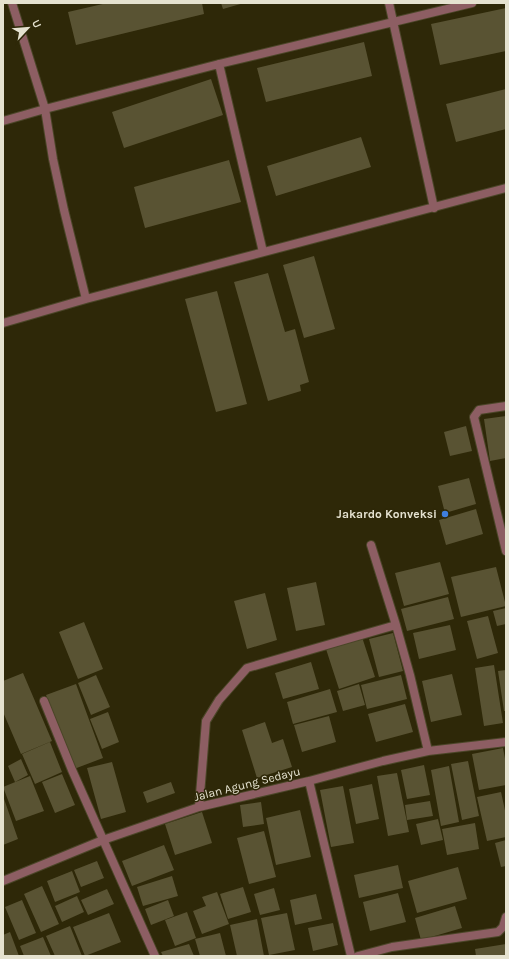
<svg xmlns="http://www.w3.org/2000/svg" width="509" height="959" font-family="Karla,sans-serif">
  <style>
    .building { fill: #595333 }
    .lines { fill: none; stroke-linecap: round; stroke-linejoin: round }
    .minor-casing { stroke: #4b4628; stroke-width: 10 }
    .minor { stroke: #8d5e63; stroke-width: 8 }
    .shop-dot { fill: #3f7fe0; stroke: #2e2808; stroke-width: 1.5 }
    .labels { text-anchor: middle; dominant-baseline: central; stroke-width: 3; stroke-linejoin: round; paint-order: stroke }
    .poi-label { font-size: 12px; font-weight: bold; fill: #e5e2d0; stroke: #2e2808; text-anchor: end }
    .street-label { font-size: 12px; fill: #e5e2d0; stroke: #2e2808 }
  </style>
  <rect width="100%" height="100%" fill="#2e2808"/>
  <path class="building" d="M 107,3 L 202,3 L 204,14 L 76,45 L 68,12 Z
    M 221,3 L 244,3 L 223,9 Z
    M 506,8 L 506,51 L 440,65 L 431,24 Z
    M 364,42 L 372,76 L 266,102 L 257,68 Z
    M 211,79 L 223,115 L 124,148 L 112,112 Z
    M 506,89 L 506,129 L 456,142 L 446,104 Z
    M 361,137 L 371,167 L 276,196 L 267,166 Z
    M 229,160 L 241,202 L 145,228 L 134,187 Z
    M 314,256 L 335,329 L 304,338 L 283,265 Z
    M 268,273 L 285,332 L 295,329 L 309,382 L 300,385 L 301,391 L 268,401 L 234,282 Z
    M 217,291 L 247,404 L 216,412 L 185,299 Z
    M 506,416 L 506,458 L 490,461 L 484,419 Z
    M 466,426 L 472,451 L 450,456 L 444,432 Z
    M 469,478 L 476,504 L 445,513 L 438,486 Z
    M 476,509 L 483,534 L 446,545 L 439,520 Z
    M 440,562 L 449,594 L 404,606 L 395,573 Z
    M 496,567 L 506,606 L 461,617 L 451,577 Z
    M 316,582 L 325,625 L 296,631 L 287,588 Z
    M 265,593 L 277,640 L 247,649 L 234,601 Z
    M 448,597 L 454,619 L 407,631 L 401,609 Z
    M 506,608 L 506,624 L 497,626 L 493,611 Z
    M 488,616 L 498,653 L 477,659 L 467,621 Z
    M 84,622 L 103,669 L 78,679 L 59,632 Z
    M 450,625 L 456,650 L 419,659 L 413,633 Z
    M 393,633 L 403,671 L 379,677 L 369,639 Z
    M 362,637 L 375,677 L 339,689 L 326,649 Z
    M 311,662 L 319,689 L 283,699 L 275,673 Z
    M 494,665 L 503,723 L 484,726 L 475,668 Z
    M 506,670 L 506,711 L 504,711 L 498,671 Z
    M 23,673 L 52,741 L 21,754 L 3,712 L 3,681 Z
    M 452,674 L 462,715 L 431,722 L 422,681 Z
    M 96,675 L 110,707 L 91,715 L 78,683 Z
    M 401,675 L 407,699 L 367,709 L 361,685 Z
    M 76,684 L 103,758 L 74,769 L 46,695 Z
    M 359,684 L 365,705 L 343,711 L 337,691 Z
    M 330,689 L 337,712 L 293,724 L 287,702 Z
    M 405,704 L 413,732 L 376,742 L 368,714 Z
    M 108,712 L 119,742 L 102,749 L 90,719 Z
    M 329,716 L 336,742 L 302,752 L 294,725 Z
    M 265,722 L 272,743 L 283,739 L 292,767 L 257,778 L 242,730 Z
    M 50,742 L 62,772 L 35,784 L 22,754 Z
    M 503,748 L 506,764 L 506,785 L 479,790 L 472,754 Z
    M 21,759 L 28,775 L 15,782 L 8,766 Z
    M 468,761 L 479,816 L 462,820 L 451,764 Z
    M 112,762 L 126,812 L 101,819 L 87,768 Z
    M 424,765 L 430,795 L 407,799 L 401,770 Z
    M 449,766 L 459,822 L 441,826 L 431,770 Z
    M 397,773 L 409,832 L 388,836 L 377,776 Z
    M 62,774 L 75,805 L 55,813 L 42,782 Z
    M 30,776 L 44,811 L 16,821 L 3,787 Z
    M 171,782 L 175,793 L 147,803 L 143,792 Z
    M 372,784 L 379,819 L 356,824 L 349,789 Z
    M 343,786 L 354,843 L 331,847 L 320,790 Z
    M 501,792 L 506,815 L 506,837 L 487,841 L 477,797 Z
    M 3,796 L 18,839 L 3,845 Z
    M 430,801 L 433,816 L 407,820 L 405,805 Z
    M 261,802 L 264,824 L 243,827 L 240,805 Z
    M 300,810 L 311,857 L 276,865 L 266,818 Z
    M 202,812 L 212,843 L 175,855 L 165,824 Z
    M 438,819 L 443,840 L 421,845 L 416,824 Z
    M 475,823 L 479,849 L 447,855 L 442,829 Z
    M 264,831 L 276,877 L 249,884 L 237,838 Z
    M 506,840 L 506,866 L 501,867 L 495,843 Z
    M 164,845 L 174,870 L 132,886 L 122,861 Z
    M 97,861 L 104,878 L 81,887 L 74,870 Z
    M 398,865 L 403,888 L 359,898 L 354,875 Z
    M 458,867 L 467,899 L 417,913 L 408,881 Z
    M 72,871 L 80,892 L 55,902 L 47,881 Z
    M 172,876 L 178,896 L 143,906 L 137,887 Z
    M 42,886 L 59,924 L 41,932 L 24,894 Z
    M 243,887 L 251,912 L 228,919 L 220,894 Z
    M 274,888 L 280,910 L 260,915 L 254,894 Z
    M 107,889 L 114,904 L 88,915 L 81,900 Z
    M 217,892 L 229,924 L 202,934 L 193,911 L 206,906 L 202,897 Z
    M 398,893 L 406,922 L 370,931 L 363,902 Z
    M 316,894 L 322,919 L 295,925 L 290,900 Z
    M 77,896 L 84,912 L 62,922 L 55,906 Z
    M 22,900 L 36,933 L 19,940 L 5,907 Z
    M 168,900 L 174,916 L 151,925 L 145,909 Z
    M 455,906 L 462,928 L 421,940 L 415,918 Z
    M 187,912 L 196,938 L 175,946 L 165,920 Z
    M 109,913 L 121,942 L 85,956 L 73,927 Z
    M 287,913 L 295,950 L 269,955 L 261,918 Z
    M 257,919 L 264,956 L 237,956 L 230,925 Z
    M 333,923 L 338,945 L 313,951 L 308,928 Z
    M 70,926 L 82,956 L 55,956 L 46,936 Z
    M 10,932 L 19,956 L 3,956 L 3,935 Z
    M 220,933 L 226,956 L 200,956 L 195,939 Z
    M 43,937 L 51,956 L 24,956 L 20,946 Z
    M 189,944 L 194,956 L 163,956 L 161,952 Z
    M 506,944 L 506,956 L 476,956 L 475,949 Z"/>
  <g class="lines">
    <g class="minor-casing">
      <path id="minor" d="M 12,3 L 45,109 L 53,159 L 64,210 L 86,299 L 506,188
        M 389,3 L 434,208
        M 219,64 L 263,252
        M 3,121 L 45,109 L 219,64 L 472,3
        M 3,323 L 86,299
        M 506,406 L 479,410 L 474,417 L 506,551
        M 371,545 L 396,625 L 410,675 L 428,751
        M 44,701 L 72,770 L 155,956
        M 309,781 L 351,956
        M 199,807 L 206,721 L 219,700 L 247,668 L 396,625
        M 3,881 L 103,840 L 199,807 L 309,781 L 383,761 L 428,751 L 506,742
        M 358,956 L 392,947 L 498,932 L 503,927 L 506,917"/>
    </g>
    <use href="#minor" class="minor"/>
  </g>
  <circle class="shop-dot" cx="445" cy="514" r="4"/>
  <g class="labels">
    <g class="poi-label">
      <text x="437" y="514">Jakardo Konveksi</text>
    </g>
    <g class="street-label">
      <text transform="translate(247 784) rotate(-14)">Jalan Agung Sedayu</text>
    </g>
  </g>
  <rect width="509" height="959" fill="none" stroke="#e5e2d0" stroke-width="8"/>
  <g transform="translate(28 28) rotate(64)" stroke="#2e2808" stroke-width="3" paint-order="stroke">
  <path d="M0-3L7 15L0 10L-7 15Z" fill="#e5e2d0"/>
  <text y="-6" font-size="11" font-weight="bold" text-anchor="middle" fill="#e5e2d0">U</text>
  </g>
</svg>
